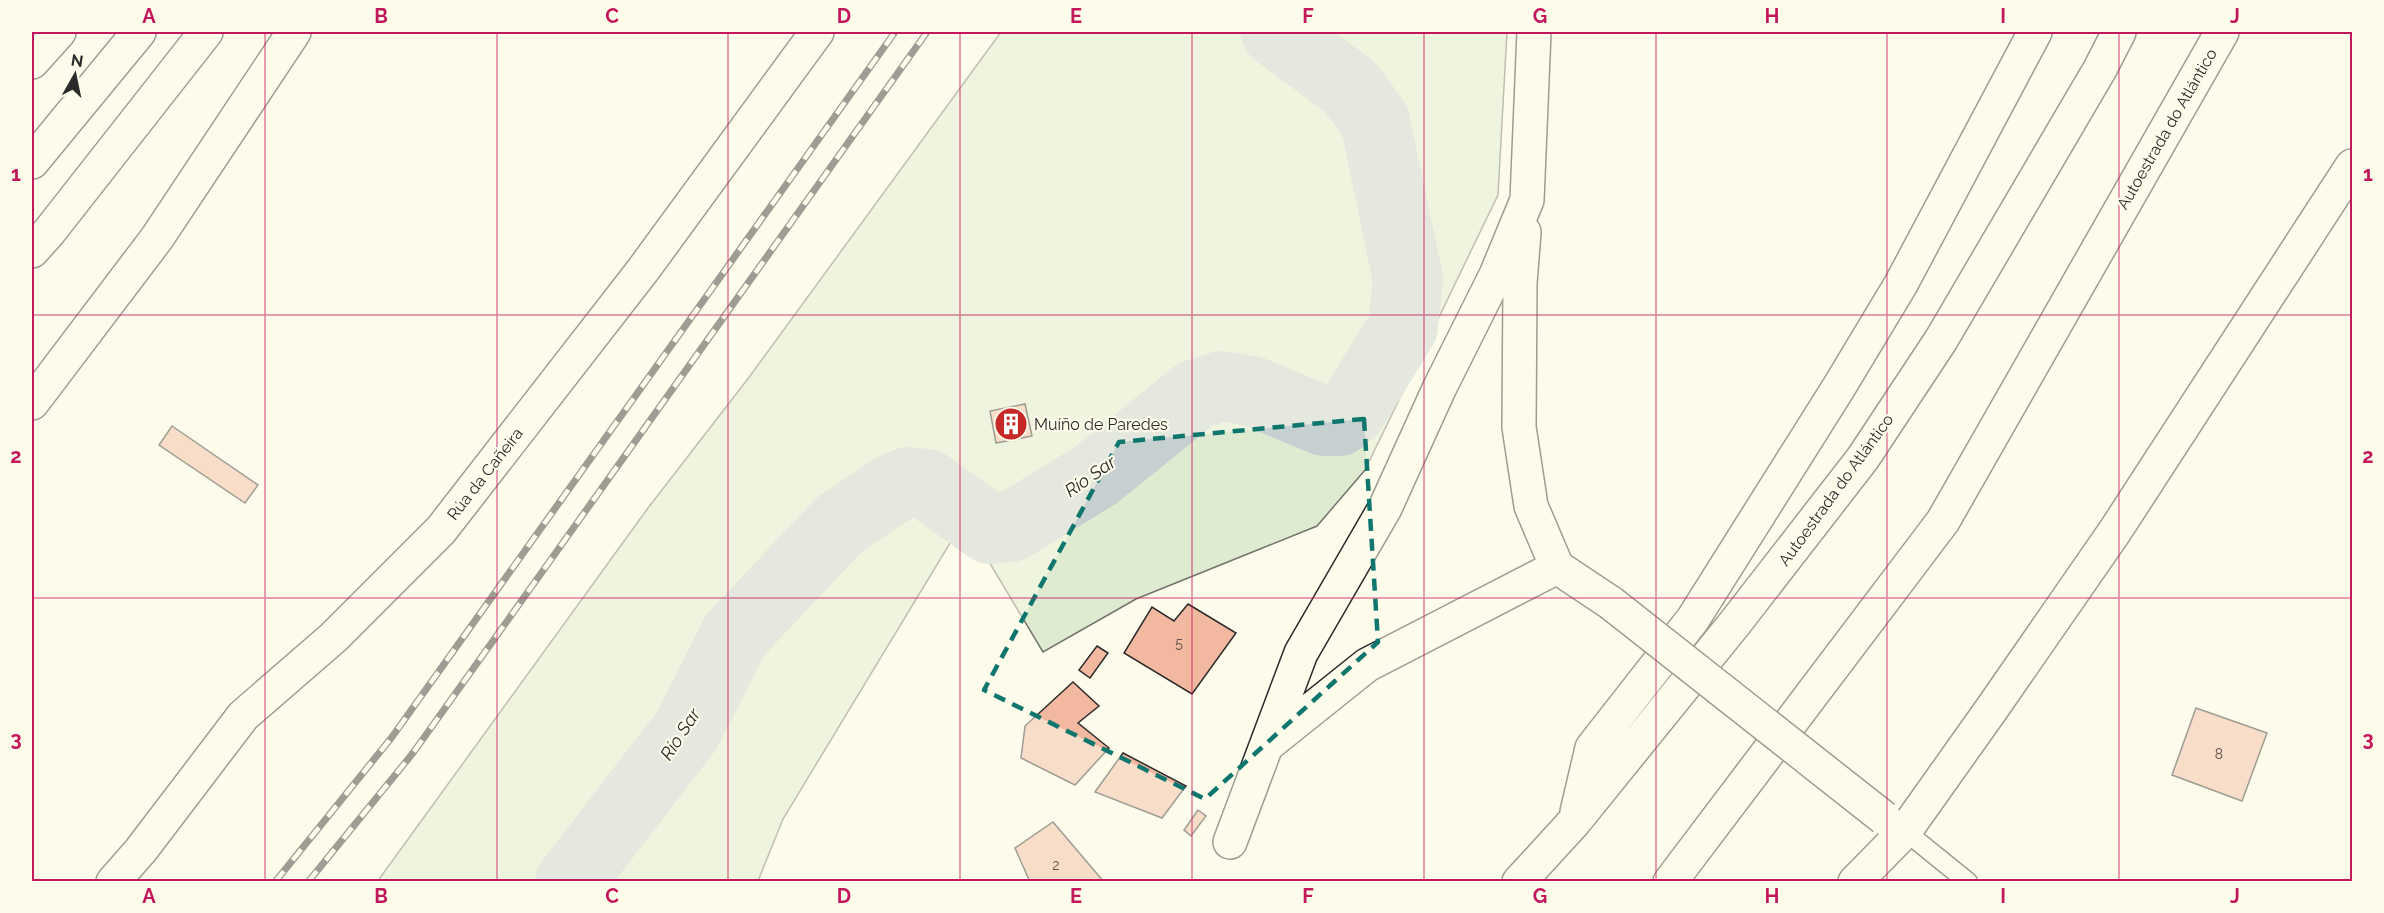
<svg xmlns="http://www.w3.org/2000/svg" width="2384" height="913" font-family="Raleway,sans-serif">
  <style>
    .green { fill: #deebd1; stroke: #74746e; stroke-width: 1.5 }
    .lines { fill: none; stroke-linecap: round; stroke-linejoin: round }
    .river { stroke: #c7d0d0; stroke-width: 70 }
    .building { fill: #f2b8a0; stroke: #2b2b2b; stroke-width: 1.5 }
    .lane-casing { stroke: #2b2b2b; stroke-width: 21 }
    .street-casing { stroke: #2b2b2b; stroke-width: 36 }
    .highway-casing { stroke: #2b2b2b; stroke-width: 36 }
    .lane { stroke: #fdfbea; stroke-width: 18 }
    .street { stroke: #fdfbea; stroke-width: 33 }
    .highway { stroke: #fdfbea; stroke-width: 33 }
    .rail-casing { stroke: #2b2b2b; stroke-width: 7 }
    .rail { stroke: #fdfbea; stroke-width: 4.5; stroke-dasharray: 14; stroke-linecap: butt }
    .street-bridge-casing { stroke: #2b2b2b; stroke-width: 36; stroke-linecap: butt }
    .street-bridge { stroke: #fdfbea; stroke-width: 33 }
    .marked { fill: none; stroke: #0f766e; stroke-width: 4.5; stroke-dasharray: 12 8; stroke-linejoin: round }
    .grid { fill: none; stroke: #c2185b; stroke-width: 1.5; stroke-opacity: 0.55 }
    .labels { text-anchor: middle; dominant-baseline: central; stroke-width: 4.5; stroke-linejoin: round; paint-order: stroke }
    .number-label { font-size: 14px; fill: #5d4e48 }
    .street-label { font-size: 16px; fill: #2b2b2b; stroke: #fdfbea }
    .poi-label { font-size: 16px; fill: #2b2b2b; stroke: #fdfbea; text-anchor: start }
    .water-label { font-size: 18px; font-style: italic; fill: #2b2b2b; stroke: #fdfbea }
    .neatline { fill: none; stroke: #c2185b; stroke-width: 2 }
    .grid-label { font-size: 20px; text-anchor: middle; font-weight: bold; fill: #c2185b }
  </style>
  <rect width="100%" height="100%" fill="#fdfbea"/>
  <path class="green" d="M 1001,32 L 1507,32 L 1498,195 L 1365,470 L 1317,526 L 1136,599 L 1043,652 L 964,520 L 783,819 L 758,881 L 377,882 L 648,508 L 750,376 Z"/>
  <g class="lines">
    <path class="river" d="M 570,882 L 687,730 L 735,635 L 839,525 L 892,489 L 908,482 L 927,484 L 990,529 L 1011,527 L 1096,475 L 1196,394 L 1222,386 L 1252,391 L 1324,421 L 1339,421 L 1352,410 L 1403,327 L 1408,279 L 1375,121 L 1350,87 L 1276,32"/>
  </g>
  <path class="building" d="M 1025,404 L 1032,436 L 996,443 L 990,411 Z
    M 172,426 L 258,485 L 245,503 L 159,445 Z
    M 1188,604 L 1236,633 L 1192,694 L 1124,653 L 1152,607 L 1174,621 Z
    M 1097,646 L 1108,653 L 1090,678 L 1079,670 Z
    M 1073,682 L 1099,706 L 1078,723 L 1109,748 L 1075,785 L 1021,758 L 1025,726 Z
    M 2196,708 L 2267,733 L 2242,801 L 2172,775 Z
    M 1123,753 L 1186,786 L 1162,818 L 1095,792 Z
    M 1198,810 L 1206,816 L 1191,836 L 1184,830 Z
    M 1053,822 L 1104,882 L 1030,882 L 1015,848 Z"/>
  <g class="lines">
    <g class="lane-casing">
      <path id="lane" d="M 1905,831 L 1968,882"/>
    </g>
    <g class="street-casing">
      <path id="street" d="M 1524,232 L 1520,283 L 1519,427 L 1531,506 L 1557,567 L 1611,603
        M 1267,745 L 1367,665 L 1557,567
        M 1230,842 L 1301,653 L 1385,508 L 1439,389 L 1496,275 L 1527,200 L 1534,32
        M 113,882 L 141,850 L 243,716 L 334,637 L 441,530 L 643,270 L 817,32
        M 1855,882 L 1905,831 L 1993,707 L 2115,531 L 2352,166"/>
    </g>
    <g class="highway-casing">
      <path id="highway" d="M 32,62 L 59,32
        M 32,162 L 139,32
        M 32,251 L 49,232 L 206,32
        M 32,403 L 157,238 L 294,32
        M 1577,812 L 1592,748 L 1693,619 L 1839,387 L 1901,284 L 2035,32
        M 1519,882 L 1574,822 L 1735,623 L 1863,458 L 1941,340 L 2100,69 L 2119,32
        M 1670,882 L 1943,521 L 2222,32"/>
    </g>
    <use href="#lane" class="lane"/>
    <use href="#street" class="street"/>
    <use href="#highway" class="highway"/>
    <g class="rail-casing">
      <path id="rail" d="M 275,882 L 392,737 L 895,32
        M 308,882 L 413,753 L 927,32"/>
    </g>
    <use href="#rail" class="rail"/>
    <g class="street-bridge-casing">
      <path id="street-bridge" d="M 1611,603 L 1884,818"/>
    </g>
    <use href="#street-bridge" class="street-bridge"/>
  </g>
  <path d="M0 0H2384V913H0ZM 1364,419 L 1378,642 L 1205,799 L 984,690 L 1119,442 Z" fill="#fdfbea" fill-opacity=".55" fill-rule="evenodd"/>
  <path class="marked" d="M 1364,419 L 1378,642 L 1205,799 L 984,690 L 1119,442 Z"/>
  <path class="grid" d="M 265,32 L 265,882M 497,32 L 497,882M 728,32 L 728,882M 960,32 L 960,882M 1192,32 L 1192,882M 1424,32 L 1424,882M 1656,32 L 1656,882M 1887,32 L 1887,882M 2119,32 L 2119,882M 32,315 L 2352,315M 32,598 L 2352,598"/>
  <defs>
    <g id="building-disc" transform="scale(1.725)"><circle r="9.5" fill="#c62828" stroke="#fdfbea"/><path d="M-4-6H4V6H1V3H-1V6H-4ZM-2.5-4.3h1.7v1.8h-1.7ZM.8-4.3h1.7v1.8H.8ZM-2.5-1h1.7V.8h-1.7ZM.8-1h1.7V.8H.8Z" fill="#fff"/></g>
  </defs>
  <g fill-rule="evenodd">
    <use href="#building-disc" x="1011" y="424"/>
  </g>
  <g class="labels">
    <g class="number-label">
      <text x="1179" y="643">5</text>
      <text x="2219" y="754">8</text>
      <text x="1056" y="865">2</text>
    </g>
    <g class="street-label">
      <text transform="translate(2167 129) rotate(-60)">Autoestrada do Atlántico</text>
      <text transform="translate(485 474) rotate(-52)">Rúa da Cañeira</text>
      <text transform="translate(1836 490) rotate(-54)">Autoestrada do Atlántico</text>
    </g>
    <g class="poi-label">
      <text x="1034" y="424">Muíño de Paredes</text>
    </g>
    <g class="water-label">
      <text transform="translate(1090 476) rotate(-35)">Río Sar</text>
      <text transform="translate(680 734) rotate(-57)">Río Sar</text>
    </g>
  </g>
  <rect width="2384" height="913" fill="none" stroke="#fdfbea" stroke-width="66"/>
  <g transform="translate(75 75) rotate(9)" stroke="#fdfbea" stroke-width="4.5" paint-order="stroke">
  <path d="M0-4.5L10 22L0 15L-10 22Z" fill="#2b2b2b"/>
  <text y="-9" font-size="16" font-weight="bold" text-anchor="middle" fill="#2b2b2b">N</text>
  </g>
  <rect x="33" y="33" width="2318" height="847" class="neatline"/>
  <g class="grid-label">
    <text x="149" y="23">A</text>
    <text x="381" y="23">B</text>
    <text x="612" y="23">C</text>
    <text x="844" y="23">D</text>
    <text x="1076" y="23">E</text>
    <text x="1308" y="23">F</text>
    <text x="1540" y="23">G</text>
    <text x="1772" y="23">H</text>
    <text x="2003" y="23">I</text>
    <text x="2235" y="23">J</text>
    <text x="16" y="181">1</text>
    <text x="2368" y="181">1</text>
    <text x="16" y="463">2</text>
    <text x="2368" y="463">2</text>
    <text x="16" y="746">3</text>
    <text x="2368" y="746">3</text>
    <text x="149" y="903">A</text>
    <text x="381" y="903">B</text>
    <text x="612" y="903">C</text>
    <text x="844" y="903">D</text>
    <text x="1076" y="903">E</text>
    <text x="1308" y="903">F</text>
    <text x="1540" y="903">G</text>
    <text x="1772" y="903">H</text>
    <text x="2003" y="903">I</text>
    <text x="2235" y="903">J</text>
  </g>
</svg>
